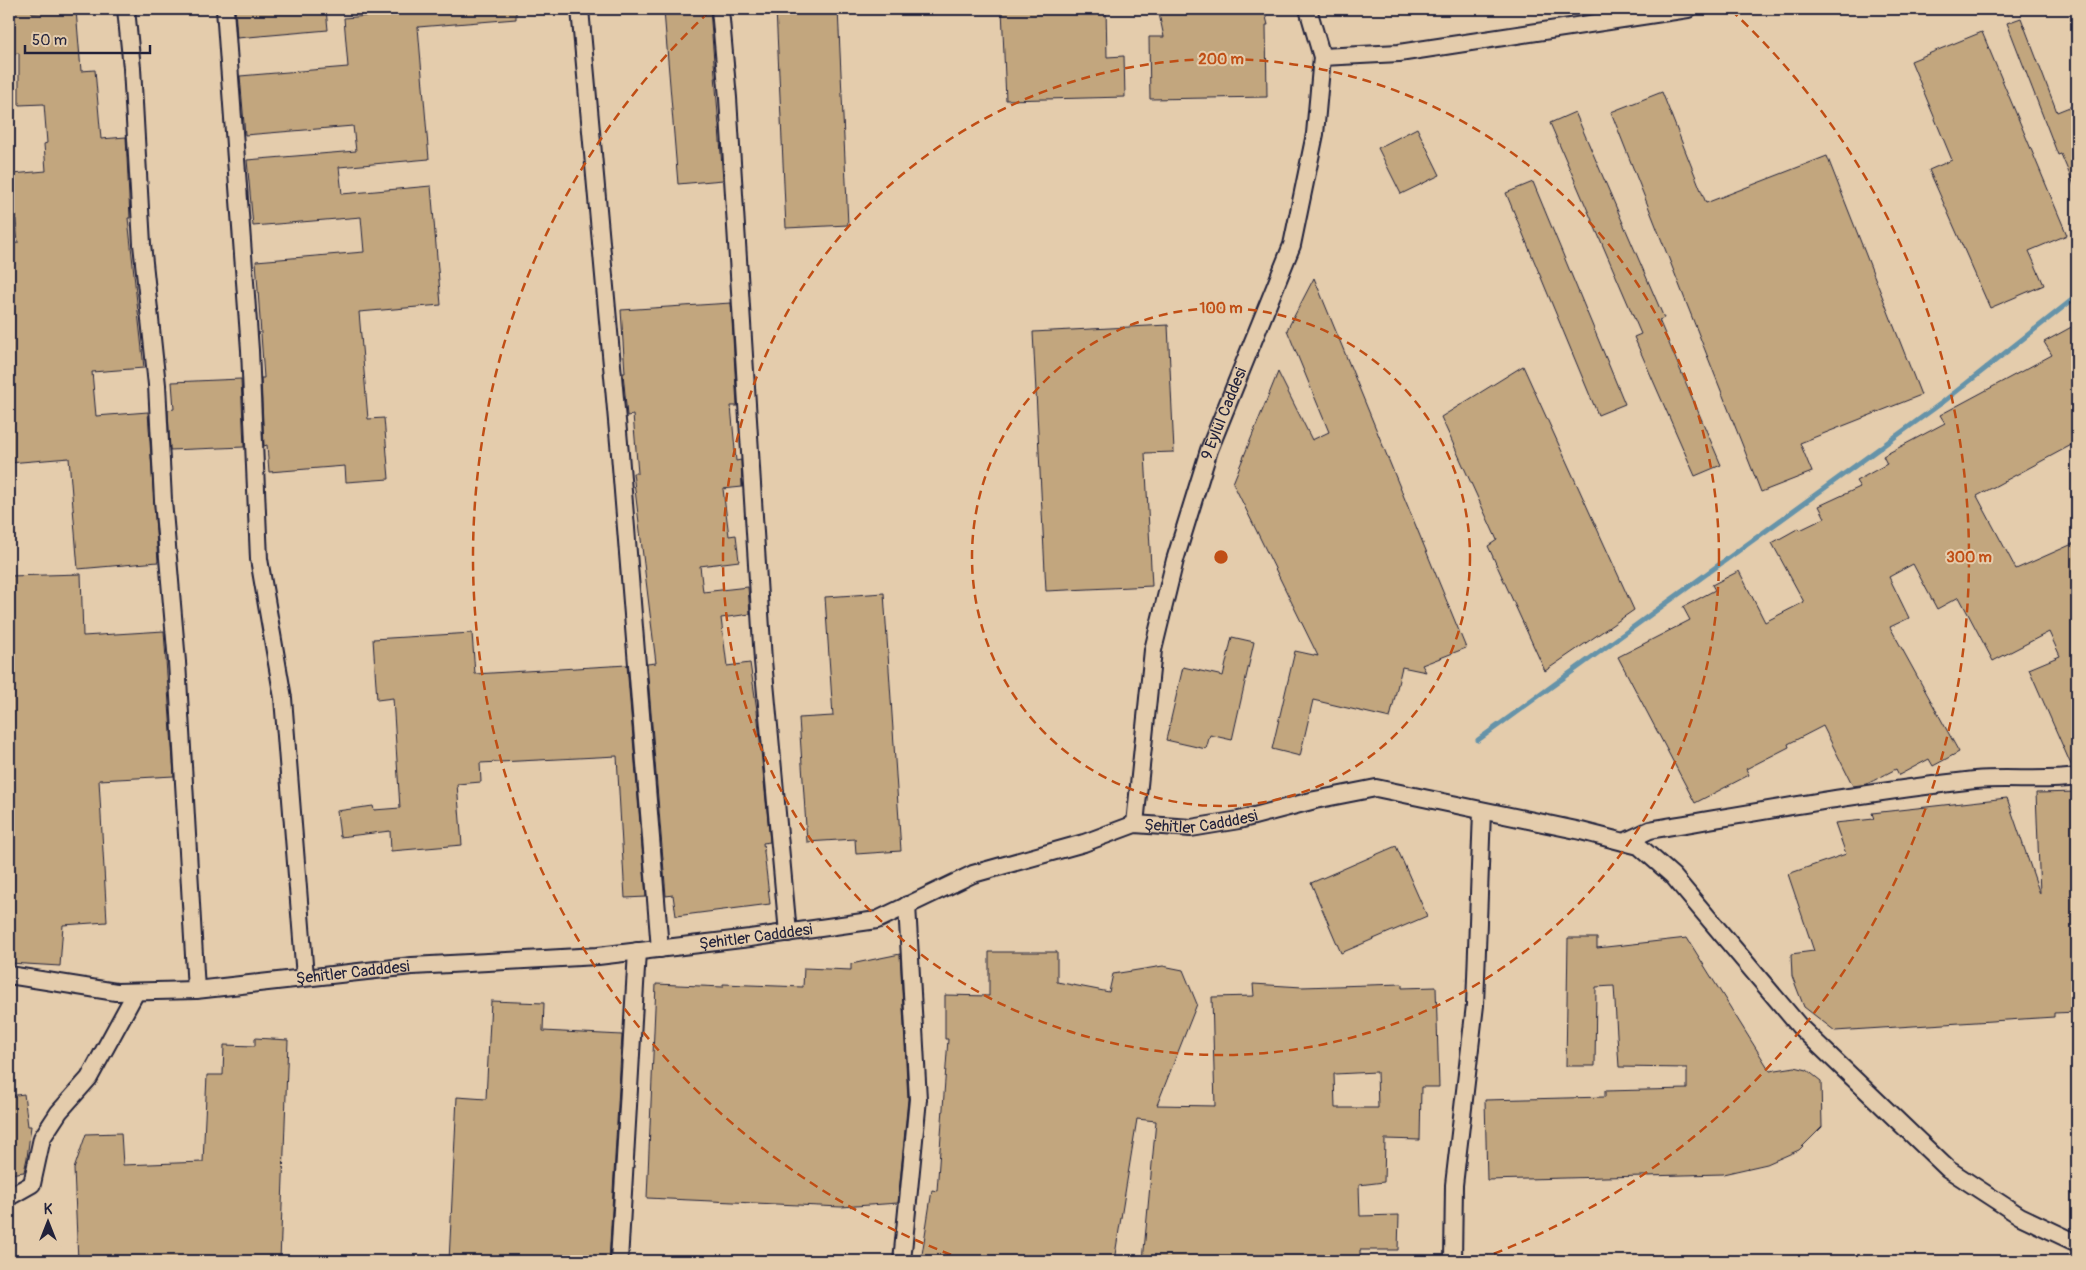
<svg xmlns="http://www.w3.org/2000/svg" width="2086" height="1270" font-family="Pangolin,sans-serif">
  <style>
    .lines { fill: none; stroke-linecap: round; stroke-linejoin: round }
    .stream { stroke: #6593a9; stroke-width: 5 }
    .building { fill: #c2a67e; stroke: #22223b; fill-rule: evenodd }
    .street-casing { stroke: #22223b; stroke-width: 20 }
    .street { stroke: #e4ccac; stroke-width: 16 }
    .ring { fill: none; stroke: #c04e15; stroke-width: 2.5; stroke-dasharray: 9 6 }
    .labels { text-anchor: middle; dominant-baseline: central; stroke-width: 4; stroke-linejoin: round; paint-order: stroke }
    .street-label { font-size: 16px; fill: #22223b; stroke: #e4ccac }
    .centre { fill: #c04e15; stroke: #e4ccac; stroke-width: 2.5 }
    .ring-label { font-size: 15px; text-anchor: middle; font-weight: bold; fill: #c04e15; stroke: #e4ccac; stroke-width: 4; stroke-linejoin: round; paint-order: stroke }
  </style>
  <rect width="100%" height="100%" fill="#e4ccac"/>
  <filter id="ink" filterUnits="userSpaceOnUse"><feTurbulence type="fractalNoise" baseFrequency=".02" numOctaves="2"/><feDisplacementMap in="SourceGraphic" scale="10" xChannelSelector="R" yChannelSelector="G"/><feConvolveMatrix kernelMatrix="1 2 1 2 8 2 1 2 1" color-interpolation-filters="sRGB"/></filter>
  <g filter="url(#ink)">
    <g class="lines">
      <path class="stream" d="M 1478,740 L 1943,402 L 2077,296"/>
    </g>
    <path class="building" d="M 9,9 L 32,9 L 32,13 L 76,10 L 81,71 L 95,70 L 101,139 L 126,137 L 130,218 L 128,218 L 144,368 L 92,372 L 96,416 L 148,412 L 158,562 L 78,569 L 69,458 L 9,463 L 9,244 L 18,243 L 12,174 L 46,171 L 44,144 L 47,143 L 44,104 L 19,105 L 19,53 L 9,54 Z
      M 235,9 L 326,9 L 328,30 L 237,38 Z
      M 426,9 L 516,9 L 516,19 L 418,27 L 429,159 L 339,167 L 342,194 L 431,186 L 441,305 L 359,312 L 368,419 L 384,418 L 389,479 L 346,482 L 345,466 L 269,472 L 267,445 L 264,446 L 261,378 L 264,378 L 256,261 L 364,252 L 361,217 L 253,226 L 247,160 L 356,151 L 353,126 L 245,135 L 240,76 L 348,67 L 344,18 L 426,11 Z
      M 691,9 L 710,9 L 723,180 L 678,184 L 664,11 Z
      M 776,9 L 838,9 L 848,225 L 786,228 Z
      M 1002,9 L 1106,9 L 1107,57 L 1124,56 L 1125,97 L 1006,100 Z
      M 1158,9 L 1264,9 L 1268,25 L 1266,25 L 1267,97 L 1150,99 L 1149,37 L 1164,37 Z
      M 2021,18 L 2057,112 L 2077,104 L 2077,192 L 2061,154 L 2058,155 L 2007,23 Z
      M 1982,32 L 2067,235 L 2029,251 L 2044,285 L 1990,308 L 1929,170 L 1952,160 L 1911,61 Z
      M 1662,92 L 1706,203 L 1827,156 L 1921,395 L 1800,443 L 1812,472 L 1761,492 L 1611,112 Z
      M 1575,112 L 1664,318 L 1659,320 L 1721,465 L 1695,476 L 1634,337 L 1641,334 L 1550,123 Z
      M 1417,128 L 1440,175 L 1401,194 L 1378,148 Z
      M 1533,182 L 1625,404 L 1598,415 L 1506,193 Z
      M 1314,278 L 1466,648 L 1422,665 L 1426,672 L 1402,667 L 1390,718 L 1313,700 L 1300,756 L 1272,749 L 1295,651 L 1318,656 L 1233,483 L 1278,372 L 1312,440 L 1329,432 L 1287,330 Z
      M 731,303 L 737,406 L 731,406 L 736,461 L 741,460 L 742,487 L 723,489 L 729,536 L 736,535 L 739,561 L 700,566 L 703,592 L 748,587 L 750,614 L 721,618 L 727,666 L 750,663 L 757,710 L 770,842 L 763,843 L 770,904 L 676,916 L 673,895 L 666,896 L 647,664 L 656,663 L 633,473 L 638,473 L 633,415 L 627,416 L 623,373 L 625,373 L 621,310 Z
      M 2077,324 L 2077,442 L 1977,496 L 2016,569 L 2077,542 L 2077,767 L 2072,767 L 2029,669 L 2060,656 L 2049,632 L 1993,661 L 1959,597 L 1937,609 L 1913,564 L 1889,577 L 1909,618 L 1890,627 L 1959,752 L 1933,766 L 1929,759 L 1899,775 L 1896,769 L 1867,784 L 1853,786 L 1823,726 L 1788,744 L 1789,747 L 1746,769 L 1749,775 L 1695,803 L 1618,657 L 1690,620 L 1683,607 L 1715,590 L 1712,585 L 1739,571 L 1765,622 L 1804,602 L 1772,543 L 1799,528 L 1800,530 L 1825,518 L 1819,506 L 1860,487 L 1856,481 L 1887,464 L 1883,456 L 1945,423 L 1940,415 L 2052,355 L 2044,342 Z
      M 1168,325 L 1174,452 L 1145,453 L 1152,586 L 1046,591 L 1033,332 Z
      M 1523,366 L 1634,610 L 1545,671 L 1488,546 L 1497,540 L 1441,417 Z
      M 241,379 L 244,447 L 170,450 L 168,410 L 174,409 L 172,382 Z
      M 81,574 L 83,636 L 164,631 L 174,776 L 99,780 L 107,922 L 63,925 L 60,966 L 9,963 L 9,576 Z
      M 884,593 L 901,851 L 856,854 L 855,839 L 807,842 L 799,718 L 833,716 L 825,597 Z
      M 472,633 L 475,674 L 627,665 L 646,897 L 625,898 L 617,756 L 480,763 L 481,782 L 457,784 L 462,845 L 391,851 L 390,831 L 340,837 L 337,811 L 373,806 L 374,810 L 400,808 L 393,698 L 377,700 L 373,639 Z
      M 1232,637 L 1254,642 L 1232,740 L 1210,735 L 1206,749 L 1166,740 L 1183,667 L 1223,676 Z
      M 2077,792 L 2077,1012 L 2054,1013 L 2054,1017 L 1835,1031 L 1804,1007 L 1792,976 L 1791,954 L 1814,951 L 1788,874 L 1846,854 L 1835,823 L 1874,819 L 1872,813 L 2007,798 L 2040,894 L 2036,793 Z
      M 1396,846 L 1427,916 L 1341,953 L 1311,883 Z
      M 1568,938 L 1597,938 L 1597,948 L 1687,938 L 1770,1071 L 1795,1067 L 1807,1070 L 1821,1081 L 1822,1127 L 1799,1150 L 1767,1164 L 1723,1174 L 1487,1180 L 1485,1100 L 1605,1097 L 1605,1091 L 1687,1089 L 1687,1068 L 1619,1067 L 1614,986 L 1596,987 L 1595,1066 L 1566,1066 Z
      M 989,952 L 1057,952 L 1057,982 L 1109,992 L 1113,974 L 1163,966 L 1183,970 L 1197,1004 L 1157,1105 L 1215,1106 L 1212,997 L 1254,996 L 1253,984 L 1302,987 L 1402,984 L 1402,988 L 1436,987 L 1439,1087 L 1421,1087 L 1420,1140 L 1385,1139 L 1384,1182 L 1359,1185 L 1360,1216 L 1399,1215 L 1398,1250 L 1360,1250 L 1360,1261 L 1143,1261 L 1156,1121 L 1137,1119 L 1114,1261 L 921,1261 L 932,1190 L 937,1191 L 948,1039 L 945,1039 L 945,995 L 989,996 ZM 1377,1072 L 1378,1108 L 1335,1108 L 1334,1074 Z
      M 900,954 L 908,1099 L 898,1203 L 841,1207 L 647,1198 L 656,984 L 723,987 L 723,984 L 803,987 L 804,968 L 851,970 L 851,964 Z
      M 491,1001 L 544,1003 L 543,1031 L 622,1035 L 609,1261 L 449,1261 L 457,1097 L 486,1099 Z
      M 255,1038 L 288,1040 L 280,1261 L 78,1261 L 74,1169 L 86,1134 L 121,1133 L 123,1165 L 203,1162 L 207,1075 L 223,1075 L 224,1045 L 255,1046 Z
      M 24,1094 L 28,1126 L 31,1126 L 27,1158 L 24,1172 L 9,1174 L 9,1096 Z"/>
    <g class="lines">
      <g class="street-casing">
        <g id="street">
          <path d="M 126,9 L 132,68 L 142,244 L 157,385 L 163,500 L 177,662 L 196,990"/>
          <path d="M 225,9 L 250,350 L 259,559 L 283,698 L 305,977"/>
          <path d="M 580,9 L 620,454 L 660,949"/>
          <path d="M 720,9 L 728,98 L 763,661 L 788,933"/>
          <path d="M 1322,57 L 1399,53 L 1688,9"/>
          <path id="s1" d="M 1135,824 L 1153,650 L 1175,560 L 1209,450 L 1292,245 L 1315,134 L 1322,57 L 1308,9"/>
          <path d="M 1624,842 L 1650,830 C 1758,812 1866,792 1975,780 C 2009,777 2043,782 2077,777"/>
          <path id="s2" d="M 9,975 L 116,992 L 196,990 L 412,966 L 598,956 L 750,938 L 877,920 L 973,874 L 1084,843 L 1135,824 L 1191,828 L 1239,820 L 1315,800 L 1376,788 L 1581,831 L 1639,846 L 1673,876 L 1800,1027 L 1948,1169 L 2020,1216 L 2077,1243"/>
          <path d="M 9,1197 L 32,1184 L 42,1138 L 59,1112 L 89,1078 L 136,992"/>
          <path d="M 619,1261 L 637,951"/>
          <path d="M 902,1261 L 918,1099 L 907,905"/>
          <path d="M 1453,1261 L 1454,1185 L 1475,1005 L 1482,811"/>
        </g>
      </g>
      <use href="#street" class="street"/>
    </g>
  </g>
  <g class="ring">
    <circle cx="1221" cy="557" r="249"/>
    <circle cx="1221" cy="557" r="498"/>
    <path d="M965 1260A748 748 0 0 1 711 10M1731 10A748 748 0 0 1 1477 1260"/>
  </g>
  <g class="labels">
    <g class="street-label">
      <text stroke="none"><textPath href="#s1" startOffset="422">9 Eylül Caddesi</textPath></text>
      <text stroke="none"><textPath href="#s2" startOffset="1216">Şehitler Cadddesi</textPath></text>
      <text stroke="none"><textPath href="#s2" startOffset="751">Şehitler Cadddesi</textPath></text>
      <text stroke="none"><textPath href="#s2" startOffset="346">Şehitler Cadddesi</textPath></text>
    </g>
  </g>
  <circle cx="1221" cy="557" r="8" class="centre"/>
  <g class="ring-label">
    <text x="1221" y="64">200 m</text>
    <text x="1221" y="313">100 m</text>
    <text x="1969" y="562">300 m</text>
  </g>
  <rect width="2086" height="1270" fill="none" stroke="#e4ccac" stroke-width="30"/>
  <rect x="15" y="15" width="2056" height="1240" fill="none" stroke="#22223b" stroke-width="2" filter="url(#ink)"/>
  <g transform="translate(48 1222)" stroke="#e4ccac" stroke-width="4" paint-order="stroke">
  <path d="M0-4L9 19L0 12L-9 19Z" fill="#22223b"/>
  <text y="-8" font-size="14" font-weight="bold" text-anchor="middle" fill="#22223b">K</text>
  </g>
  <path d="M25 45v8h125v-8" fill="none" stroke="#22223b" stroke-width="2.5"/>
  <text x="32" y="45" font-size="15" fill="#22223b" stroke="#e4ccac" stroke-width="4" paint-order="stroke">50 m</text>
</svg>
